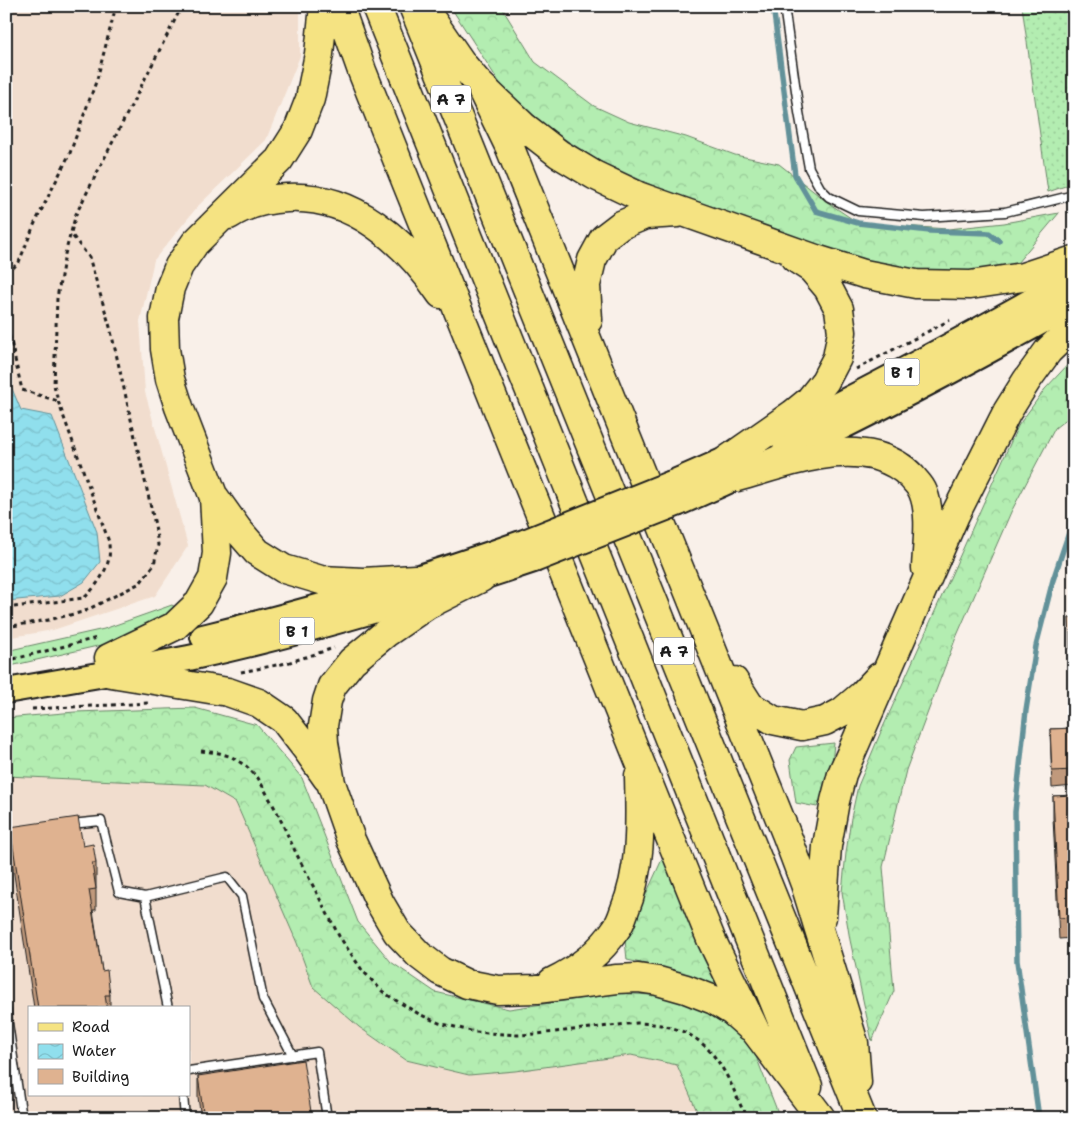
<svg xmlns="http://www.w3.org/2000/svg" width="1080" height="1124" font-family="'Shantell Sans',sans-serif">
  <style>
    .built { fill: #f1ddce; fill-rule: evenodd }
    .grass { fill: #b3edb1; stroke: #688466 }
    .forest { fill: url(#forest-crowns); stroke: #688466 }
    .garden { fill: url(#garden-dots); stroke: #688466 }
    .water { fill: url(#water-waves); stroke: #629199 }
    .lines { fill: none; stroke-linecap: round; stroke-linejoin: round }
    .stream { stroke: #629199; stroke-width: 5.5 }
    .lane-casing { stroke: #1c1c1c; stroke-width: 11 }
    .primary-casing { stroke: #1c1c1c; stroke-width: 28 }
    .highway-casing { stroke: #1c1c1c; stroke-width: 31 }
    .path { stroke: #1c1c1c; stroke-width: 3; stroke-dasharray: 4 4; stroke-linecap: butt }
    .lane { stroke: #fff; stroke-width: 8 }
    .primary { stroke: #f5e382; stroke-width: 24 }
    .highway { stroke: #f5e382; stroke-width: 28 }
    .primary-bridge-casing { stroke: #1c1c1c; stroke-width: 28; stroke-linecap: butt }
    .primary-bridge { stroke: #f5e382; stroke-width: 24 }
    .wall { fill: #c0997c; stroke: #1c1c1c }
    .building { fill: #dfb290; stroke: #1c1c1c }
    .labels { text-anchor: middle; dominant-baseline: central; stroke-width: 5; stroke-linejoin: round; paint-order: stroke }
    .shield { fill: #fff; stroke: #606060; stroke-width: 1 }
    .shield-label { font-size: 16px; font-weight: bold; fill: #1c1c1c }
  </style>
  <defs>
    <pattern id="forest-crowns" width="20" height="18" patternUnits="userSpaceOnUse" patternTransform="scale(1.25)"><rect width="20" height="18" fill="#b3edb1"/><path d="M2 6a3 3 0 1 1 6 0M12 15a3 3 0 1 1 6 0" fill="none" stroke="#99cb98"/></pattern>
    <pattern id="garden-dots" width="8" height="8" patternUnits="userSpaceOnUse" patternTransform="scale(1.25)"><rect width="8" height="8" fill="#b3edb1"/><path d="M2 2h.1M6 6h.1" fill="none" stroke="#99cb98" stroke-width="1.8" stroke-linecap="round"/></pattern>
    <pattern id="water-waves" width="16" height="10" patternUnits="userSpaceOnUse" patternTransform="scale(1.25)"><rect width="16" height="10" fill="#90dfed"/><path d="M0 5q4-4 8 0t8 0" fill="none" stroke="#7cbfcb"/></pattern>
  </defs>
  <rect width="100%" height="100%" fill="#f9f0e9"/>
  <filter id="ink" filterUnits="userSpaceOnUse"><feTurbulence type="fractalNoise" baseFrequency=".02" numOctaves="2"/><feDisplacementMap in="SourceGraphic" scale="10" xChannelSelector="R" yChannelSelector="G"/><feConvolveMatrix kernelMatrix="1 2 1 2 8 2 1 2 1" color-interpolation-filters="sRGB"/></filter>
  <g filter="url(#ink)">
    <path class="built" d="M 6,6 L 300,6 L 300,56 L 266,140 L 198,206 L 154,260 L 140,321 L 145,392 L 188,546 L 155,596 L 53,630 L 6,638 Z
      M 6,776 L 205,785 L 236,803 L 297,943 L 314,987 L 359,1027 L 406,1060 L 469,1075 L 515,1071 L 631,1055 L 677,1065 L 700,1118 L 6,1118 ZM 29,1008 L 189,1008 L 189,1095 L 29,1095 Z"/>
    <path class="grass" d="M 172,605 L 180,610 L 128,639 L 6,667 L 6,651 L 104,629 Z"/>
    <path class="forest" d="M 450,6 L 502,6 L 505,13 L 535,62 L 594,106 L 629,122 L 686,137 L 735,155 L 779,164 L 827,202 L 858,223 L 948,229 L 1004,223 L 1059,213 L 1012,269 L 969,274 L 915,273 L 820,249 L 682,199 L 599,161 L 549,129 L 501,85 Z
      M 1074,358 L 1074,413 L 1055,428 L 1011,512 L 955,640 L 906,770 L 883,867 L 894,991 L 872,1041 L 850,940 L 842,892 L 846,853 L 851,818 L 858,786 L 880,734 L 1018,426 L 1045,389 Z
      M 195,708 L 257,725 L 302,778 L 358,922 L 391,962 L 435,992 L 509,1009 L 618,993 L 668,996 L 709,1010 L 752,1046 L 780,1118 L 700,1118 L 677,1065 L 631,1055 L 515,1071 L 469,1075 L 406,1060 L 359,1027 L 313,987 L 297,943 L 236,803 L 205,785 L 6,776 L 6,718 L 75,712 Z
      M 834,743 L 831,775 L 817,807 L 796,803 L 790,760 L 796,747 Z
      M 664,855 L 727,1000 L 660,967 L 627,960 L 625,940 Z"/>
    <path class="garden" d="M 1022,6 L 1074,6 L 1074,183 L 1048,192 Z"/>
    <path class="water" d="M 6,371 L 7,377 L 21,410 L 52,416 L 97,532 L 100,562 L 84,582 L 60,596 L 6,601 Z"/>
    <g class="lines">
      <path class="stream" d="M 773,6 L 795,175 L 816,211 L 858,223 L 930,231 L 989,233 L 999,241
        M 1073,381 L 1074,383
        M 1039,1118 L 1017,961 L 1015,812 L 1026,710 L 1036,646 L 1053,580 L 1074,518"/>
      <g class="lane-casing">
        <path id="lane" d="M 784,6 L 799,112 L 809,168 L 820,188 L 829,197 L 858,211 L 924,217 L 1005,212 L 1074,195
          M 71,824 L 101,821 L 119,892 L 145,897
          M 168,1008 L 145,897 L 227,877 L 242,896 L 263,999 L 293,1056
          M 6,1010 L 22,1118
          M 189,1071 L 317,1052 L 327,1118
          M 183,1095 L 185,1118"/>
      </g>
      <g class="primary-casing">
        <path id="primary" d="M 777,435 C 878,386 976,332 1074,277
          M 672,483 L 743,452
          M 679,503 C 814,444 946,376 1074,303
          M 203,637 C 313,610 421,579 527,541
          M 6,691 C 67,681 128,670 189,658 C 306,633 421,598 534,560"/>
      </g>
      <g class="highway-casing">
        <path id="highway" d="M 324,6 L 319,54 L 310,99 L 298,130 L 279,160 L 195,243 L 179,266 L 170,288 L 164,318 L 165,349 L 170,379 L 179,407 L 213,495 L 238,530 L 257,552 L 284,569 L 321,580 L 363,582 L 415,579
          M 339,6 L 362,71 L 401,169 L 711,939 L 756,1032 L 821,1118
          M 376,6 L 808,1086
          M 413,6 L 862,1118
          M 429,16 L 463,65 L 479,84 L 523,126 L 559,154 L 594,175 L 638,196 L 816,259 L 864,274 L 916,284 L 970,285 L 1023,277 L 1074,260
          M 479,84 L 510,148 L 787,836 L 805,884 L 854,1043 L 857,1082
          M 229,215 C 246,204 267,199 287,198 C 353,194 406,242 441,294
          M 588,320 L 586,285 L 592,260 L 604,238 L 621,225 L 645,215 L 678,213
          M 727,460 L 793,414 L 809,401 L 825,381 L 837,358 L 842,332 L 839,309 L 828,288 L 812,269 L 795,258
          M 737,477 C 781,465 830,445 876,456 C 890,460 902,466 912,477 C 915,481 921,486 923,492 C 932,514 927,544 926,568
          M 481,578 L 427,605 L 386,633 L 352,661 L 332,686 L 327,701 L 323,726 L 324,743 L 331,783 L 351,840 L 380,903 L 397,932 L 419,955 L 440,971 L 467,984 L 498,990 L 537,989 L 617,979 L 638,978 L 658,981 L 686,989 L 714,1000 L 732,1011 L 749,1026
          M 109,658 L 175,626 L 199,603 L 213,578 L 217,553 L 214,497
          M 111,673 L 228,692 L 259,703 L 284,720 L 308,751 L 327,778
          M 734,681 L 750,706 L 773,720 L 802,726 L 825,721 L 842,712 L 862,695 L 879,677
          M 822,917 L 827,846 L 835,801 L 842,774 L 955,515 L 1007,412 L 1027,380 L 1048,351 L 1074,326
          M 552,982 C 577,970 600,953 616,929 C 620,924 622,918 624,912 C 642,869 640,822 639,776"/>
      </g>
      <path class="path" d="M 1073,6 L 1074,13
        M 6,268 L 11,270 L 19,262 L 34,225 L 70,153 L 97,79 L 116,6
        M 6,320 L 22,390 L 58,401
        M 856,369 L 950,320
        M 6,608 L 84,598 C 95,588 106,573 109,558 C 110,553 109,547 109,542 L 58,401 L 54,385 L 57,298 L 65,254 L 76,214 L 182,6
        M 6,627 L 48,620 L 83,612 L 140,583 L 154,565 L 158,545 L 155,525 L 110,327 L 89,257 L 71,234
        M 6,661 L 97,638
        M 241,672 L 287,663 L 334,648
        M 32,709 L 150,703
        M 201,751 L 219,753 L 232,757 L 246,766 L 258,778 L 277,812 L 296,853 L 339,936 L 362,970 L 382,991 L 392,998 L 419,1014 L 439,1023 L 475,1032 L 517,1035 L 537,1034 L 637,1023 C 706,1024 722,1061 746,1118"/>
      <use href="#lane" class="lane"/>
      <use href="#primary" class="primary"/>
      <use href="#highway" class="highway"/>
      <g class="primary-bridge-casing">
        <path id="primary-bridge" d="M 527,541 L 672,483
          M 534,560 L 679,503"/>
      </g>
      <use href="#primary-bridge" class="primary-bridge"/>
    </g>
    <path class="wall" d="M 1069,618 L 1074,618 L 1074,717 L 1072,717 Z
      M 1074,728 L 1074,786 L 1052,788 L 1050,729 Z
      M 1074,795 L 1074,938 L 1059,939 L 1053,818 L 1053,796 Z
      M 10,827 L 83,846 L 96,863 L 96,910 L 93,910 L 102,971 L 110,995 L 110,1008 L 34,1008 L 10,848 Z
      M 198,1076 L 312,1118 L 201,1118 L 198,1097 Z"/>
    <path class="building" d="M 1069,618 L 1074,618 L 1074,700 L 1072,701 Z
      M 1074,728 L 1074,770 L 1052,771 L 1050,729 Z
      M 1074,795 L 1074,917 L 1059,918 L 1053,796 Z
      M 78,817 L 83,846 L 93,844 L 96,863 L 92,863 L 96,889 L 89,890 L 102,971 L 107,970 L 110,995 L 105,995 L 107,1008 L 38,1008 L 10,827 Z
      M 303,1060 L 312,1118 L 204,1118 L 198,1076 Z"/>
  </g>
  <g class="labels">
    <g class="shield">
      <rect x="431" y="85.5" width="40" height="27" rx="4"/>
      <rect x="884.5" y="358.5" width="35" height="27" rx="4"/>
      <rect x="279.5" y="617.5" width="35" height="27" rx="4"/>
      <rect x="654" y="637.5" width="40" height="27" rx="4"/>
    </g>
    <g class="shield-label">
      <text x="451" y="99">A 7</text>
      <text x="902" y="372">B 1</text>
      <text x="297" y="631">B 1</text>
      <text x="674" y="651">A 7</text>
    </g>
  </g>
  <rect width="1080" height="1124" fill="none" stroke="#fff" stroke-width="25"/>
  <rect x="12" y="12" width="1055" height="1099" fill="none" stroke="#1c1c1c" stroke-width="2" filter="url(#ink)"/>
  <rect x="28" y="1006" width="162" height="90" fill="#ffffff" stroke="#a4a4a4"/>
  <rect x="38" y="1023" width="25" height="8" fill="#f5e382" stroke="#a4a4a4"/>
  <text x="72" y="1032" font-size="15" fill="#1c1c1c">Road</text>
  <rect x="38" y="1044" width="25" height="15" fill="url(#water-waves)" stroke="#a4a4a4"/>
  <text x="72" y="1056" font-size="15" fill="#1c1c1c">Water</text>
  <rect x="38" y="1069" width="25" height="15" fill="#dfb290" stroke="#a4a4a4"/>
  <text x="72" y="1082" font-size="15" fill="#1c1c1c">Building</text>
</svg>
